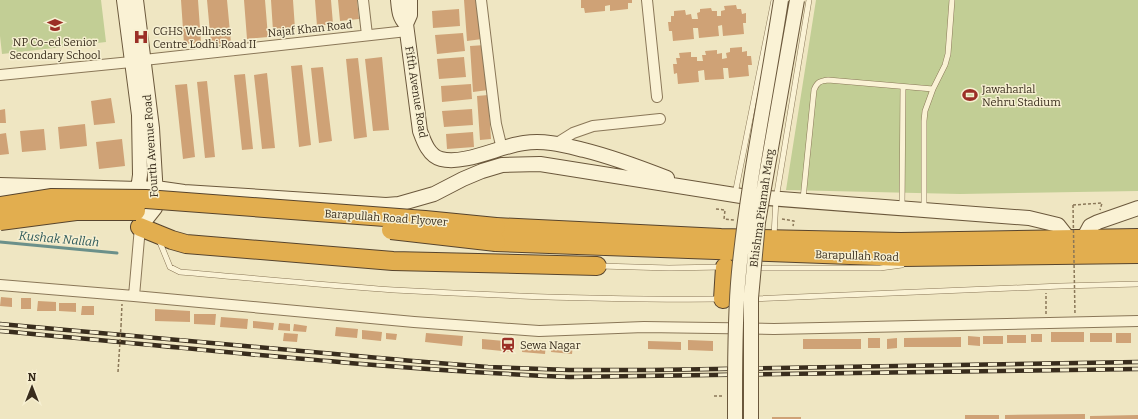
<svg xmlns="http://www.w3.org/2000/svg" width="1138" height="419" font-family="Bitter,serif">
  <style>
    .green { fill: #c2ce95 }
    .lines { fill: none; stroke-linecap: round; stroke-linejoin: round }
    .stream { stroke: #6b908a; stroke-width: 3 }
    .building { fill: #cfa276 }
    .lane-casing { stroke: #8a7758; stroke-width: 6 }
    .street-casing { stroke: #8a7758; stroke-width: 12 }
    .secondary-casing { stroke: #6b583c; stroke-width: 16 }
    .highway-casing { stroke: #57442d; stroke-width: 20 }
    .path { stroke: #8a7758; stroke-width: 1.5; stroke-dasharray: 3 2; stroke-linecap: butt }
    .lane { stroke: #faf2d5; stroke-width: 5 }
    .street { stroke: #faf2d5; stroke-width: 10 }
    .secondary { stroke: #faf2d5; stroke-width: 14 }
    .highway { stroke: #e2ae4f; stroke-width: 18 }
    .rail-casing { stroke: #392d1d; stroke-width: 4.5 }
    .rail { stroke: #f6efd1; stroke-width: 3; stroke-dasharray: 9; stroke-linecap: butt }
    .secondary-bridge-casing { stroke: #6b583c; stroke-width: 16; stroke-linecap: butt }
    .highway-bridge-casing { stroke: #57442d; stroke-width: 20; stroke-linecap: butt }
    .path-bridge { stroke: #8a7758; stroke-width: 1.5; stroke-dasharray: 3 2; stroke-linecap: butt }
    .secondary-bridge { stroke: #faf2d5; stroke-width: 14 }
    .highway-bridge { stroke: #e2ae4f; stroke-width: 18 }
    .labels { text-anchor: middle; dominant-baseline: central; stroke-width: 3; stroke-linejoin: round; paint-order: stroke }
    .street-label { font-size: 11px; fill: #392d1d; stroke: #f6efd1 }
    .poi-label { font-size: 11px; fill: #392d1d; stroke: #f6efd1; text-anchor: start }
    .water-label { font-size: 12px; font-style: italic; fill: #2c5859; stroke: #f6efd1 }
  </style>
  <rect width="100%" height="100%" fill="#efe6c2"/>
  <path class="green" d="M 0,0 L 101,0 L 106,42 L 2,54 L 0,36 Z
    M 816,0 L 1138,0 L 1138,191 L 960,194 L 786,190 Z"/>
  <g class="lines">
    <path class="stream" d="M 0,242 L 117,253"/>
  </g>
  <path class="building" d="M 181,0 L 198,0 L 201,43 L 184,44 Z
    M 207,0 L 227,0 L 231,43 L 211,44 Z
    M 244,0 L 265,0 L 268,37 L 247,39 Z
    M 271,0 L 293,0 L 295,29 L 273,31 Z
    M 315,0 L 331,0 L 333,24 L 317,26 Z
    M 338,0 L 357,0 L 359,19 L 340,21 Z
    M 464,0 L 479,0 L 482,39 L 467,41 Z
    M 581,0 L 632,0 L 632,3 L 628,3 L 628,9 L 610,11 L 610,5 L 605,6 L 605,11 L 585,13 L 584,8 L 581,8 Z
    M 736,5 L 737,9 L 741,9 L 742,14 L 746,13 L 746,23 L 743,23 L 744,34 L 723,36 L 722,25 L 718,26 L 719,36 L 699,38 L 698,28 L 693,28 L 694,39 L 673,41 L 672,31 L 669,31 L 668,22 L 671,22 L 671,16 L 674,16 L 674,11 L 685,10 L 686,15 L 691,14 L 692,19 L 698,19 L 697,13 L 700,12 L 700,9 L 711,8 L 712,11 L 717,11 L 717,16 L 721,16 L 721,11 L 725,10 L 724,6 Z
    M 459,9 L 460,26 L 433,28 L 432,11 Z
    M 463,33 L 465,51 L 437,54 L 435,35 Z
    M 485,45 L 488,90 L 473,92 L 470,46 Z
    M 742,47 L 742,52 L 747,51 L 747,56 L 751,56 L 752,65 L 748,65 L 749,76 L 729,78 L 728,68 L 723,68 L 724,79 L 705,80 L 704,70 L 698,71 L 699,82 L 678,84 L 677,73 L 674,74 L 673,64 L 677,64 L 676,58 L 680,58 L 679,53 L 691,52 L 691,57 L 697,57 L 697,61 L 703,61 L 702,55 L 706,55 L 705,51 L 717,50 L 717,54 L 722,53 L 722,59 L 727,58 L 726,53 L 730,52 L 730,48 Z
    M 382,57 L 389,130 L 373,131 L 365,59 Z
    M 464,57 L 466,77 L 439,79 L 437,59 Z
    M 358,58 L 367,137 L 354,139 L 346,59 Z
    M 302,65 L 311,145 L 299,147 L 291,66 Z
    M 323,67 L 332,141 L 319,143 L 311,68 Z
    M 267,73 L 275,148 L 262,149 L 254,75 Z
    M 245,74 L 253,149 L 242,150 L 234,75 Z
    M 207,81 L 215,157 L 205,158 L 197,82 Z
    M 187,84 L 195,157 L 183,159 L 175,85 Z
    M 471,84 L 472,99 L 442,102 L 441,86 Z
    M 488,95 L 491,139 L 480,140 L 477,96 Z
    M 111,98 L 115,123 L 94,125 L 91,101 Z
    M 5,109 L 6,123 L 0,123 L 0,110 Z
    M 472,109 L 473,125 L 444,127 L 442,111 Z
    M 85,124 L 87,146 L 60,149 L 58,127 Z
    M 44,129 L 46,150 L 22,152 L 20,131 Z
    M 473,132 L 474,147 L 447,149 L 446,134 Z
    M 6,133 L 9,154 L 0,155 L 0,134 Z
    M 122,139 L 125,166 L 99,169 L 96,142 Z
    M 1,297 L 12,298 L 12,307 L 0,306 Z
    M 21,298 L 31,298 L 31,309 L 21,309 Z
    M 38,301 L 56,302 L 56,311 L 37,311 Z
    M 59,303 L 76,303 L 76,312 L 59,311 Z
    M 82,306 L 94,306 L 94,315 L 81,315 Z
    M 155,309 L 190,311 L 190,322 L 155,321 Z
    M 194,314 L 216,314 L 215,325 L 194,324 Z
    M 221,317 L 248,319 L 247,329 L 220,327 Z
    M 253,321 L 274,323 L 273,330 L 253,328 Z
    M 279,323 L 290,324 L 290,331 L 278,330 Z
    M 294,324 L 307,326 L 306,332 L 293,331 Z
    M 336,327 L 358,329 L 357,338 L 335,336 Z
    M 362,330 L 382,332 L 381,341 L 362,339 Z
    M 1051,332 L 1084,332 L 1084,342 L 1051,342 Z
    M 284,333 L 298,334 L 297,342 L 283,341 Z
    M 386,333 L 397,334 L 396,340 L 386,339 Z
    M 426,333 L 463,336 L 462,346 L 425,342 Z
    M 1090,333 L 1112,333 L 1112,342 L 1090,342 Z
    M 1116,333 L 1131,333 L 1131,343 L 1116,343 Z
    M 1031,334 L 1042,334 L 1042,342 L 1031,342 Z
    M 1007,335 L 1026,335 L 1026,343 L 1007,343 Z
    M 968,336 L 980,337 L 980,346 L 968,345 Z
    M 983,336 L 1003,336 L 1003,344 L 983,344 Z
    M 961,337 L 961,347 L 904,347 L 904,338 Z
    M 868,338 L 880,338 L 880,348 L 868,348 Z
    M 897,338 L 897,348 L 887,349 L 887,339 Z
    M 482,339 L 515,342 L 514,352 L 482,349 Z
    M 803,339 L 861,339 L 861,349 L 803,349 Z
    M 688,340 L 713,341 L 713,351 L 688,350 Z
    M 648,341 L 681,342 L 681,350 L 648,349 Z
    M 523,342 L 546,344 L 545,354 L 522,352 Z
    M 552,343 L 573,345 L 572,354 L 551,352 Z
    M 1085,414 L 1085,419 L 1005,419 L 1005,415 Z
    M 965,415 L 999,415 L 999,419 L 965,419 Z
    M 1138,415 L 1138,419 L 1090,419 L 1090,416 Z
    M 772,417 L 801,417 L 801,419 L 772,419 Z"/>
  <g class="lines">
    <g class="lane-casing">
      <path id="lane" d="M 735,194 L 774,0
        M 803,199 L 814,90 C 817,82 820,81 828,80 L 933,89
        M 902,208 L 903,87
        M 924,208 L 924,121 L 925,111 L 933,89 L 945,65 L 948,54 L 952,0
        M 774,236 L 776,199 L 809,0
        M 159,240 L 170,267 L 180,272 C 251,278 322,285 394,290 C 502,296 612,300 720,299
        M 600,266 L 669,268 L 722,267
        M 754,268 L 880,268 L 902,265
        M 752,299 L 1061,286 L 1138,284"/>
    </g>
    <g class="street-casing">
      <path id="street" d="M 363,0 L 367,35
        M 481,0 L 496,124 L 502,149
        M 647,0 L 657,97
        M 144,60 L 407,31
        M 0,75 L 131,62
        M 557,143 L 573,133 L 593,126 L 660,119
        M 140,227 L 134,296 L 414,322 L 539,331 L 644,327 L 774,329 L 1138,321
        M 0,285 L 134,296"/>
    </g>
    <g class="secondary-casing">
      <path id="secondary" d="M 124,0 L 139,115 L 140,175 L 137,197
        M 136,0 L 152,128 L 156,196 L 155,208 L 140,227
        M 398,0 C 399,10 399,17 406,24 L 420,131 C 424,142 429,156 441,159 C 465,165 500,146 524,143 C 545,140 563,145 584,150 C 612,157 639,167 667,178
        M 406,24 L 410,15 L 410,0
        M 0,185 L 138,189 L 156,188 L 184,192 L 386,205 L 399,204 L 434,194 L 463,179 L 482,171 L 502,165 L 540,164 L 741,196 L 1029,218 L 1058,225 L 1069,239
        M 0,196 L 23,197
        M 1083,239 L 1090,226 L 1098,222 L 1138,208
        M 735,396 L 735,419
        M 751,419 L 751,396"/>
    </g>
    <g class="highway-casing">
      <path id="highway" d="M 140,227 L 172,240 L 186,244 L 393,261 L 597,266
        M 496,227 L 721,238 L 901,242 L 1138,238
        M 496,242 L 904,257 L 1138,254
        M 723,299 L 725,267"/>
    </g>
    <path class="path" d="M 1073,205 L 1102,203 L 1100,210
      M 716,209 L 725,210 L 724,219 L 734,220
      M 782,219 L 794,221 L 793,226
      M 1046,314 L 1046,293
      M 121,326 L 122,304
      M 714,396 L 723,396"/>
    <use href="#lane" class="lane"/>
    <use href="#street" class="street"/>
    <use href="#secondary" class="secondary"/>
    <use href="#highway" class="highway"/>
    <g class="rail-casing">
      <path id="rail" d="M 0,324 L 413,361 L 488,367 L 569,370 L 652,370 L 1138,362
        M 0,331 C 190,348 379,369 569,377 L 1138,369"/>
    </g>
    <use href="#rail" class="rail"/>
    <g class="secondary-bridge-casing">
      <path id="secondary-bridge" d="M 735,396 C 735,355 735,313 739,272 C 748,181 767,91 781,0
        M 751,396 L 751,298 L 758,222 L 797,0"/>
    </g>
    <g class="highway-bridge-casing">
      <path id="highway-bridge" d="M 0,206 L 52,198 L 146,199 L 425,220 L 496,227
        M 0,221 L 76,211 L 136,211
        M 391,230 L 496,242"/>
    </g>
    <path class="path-bridge" d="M 1073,205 L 1075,315
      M 118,372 L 121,326"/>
    <use href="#secondary-bridge" class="secondary-bridge"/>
    <use href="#highway-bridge" class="highway-bridge"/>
  </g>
  <defs>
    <g id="school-bare" transform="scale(1.2)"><path d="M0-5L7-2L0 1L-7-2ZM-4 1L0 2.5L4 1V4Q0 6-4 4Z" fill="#9b2f26" stroke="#f6efd1" stroke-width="2.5" paint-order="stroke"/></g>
    <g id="hospital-bare" transform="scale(1.2)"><path d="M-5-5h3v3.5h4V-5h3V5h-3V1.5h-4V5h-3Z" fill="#9b2f26" stroke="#f6efd1" stroke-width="2.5" paint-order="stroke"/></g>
    <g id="stadium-bare" transform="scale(1.2)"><path d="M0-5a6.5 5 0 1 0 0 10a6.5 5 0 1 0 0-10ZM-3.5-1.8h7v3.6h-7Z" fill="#9b2f26" stroke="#f6efd1" stroke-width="2.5" paint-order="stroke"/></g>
    <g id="station-bare" transform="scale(1.2)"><path d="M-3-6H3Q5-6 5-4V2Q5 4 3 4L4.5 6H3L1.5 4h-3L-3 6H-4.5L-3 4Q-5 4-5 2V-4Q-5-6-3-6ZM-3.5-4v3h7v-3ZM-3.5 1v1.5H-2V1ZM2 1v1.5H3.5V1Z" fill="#9b2f26" stroke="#f6efd1" stroke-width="2.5" paint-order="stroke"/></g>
  </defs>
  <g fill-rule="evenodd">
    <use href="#school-bare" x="55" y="25"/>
    <use href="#hospital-bare" x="141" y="37"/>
    <use href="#stadium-bare" x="970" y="95"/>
    <use href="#station-bare" x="508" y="345"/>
  </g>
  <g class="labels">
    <g class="street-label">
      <text transform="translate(310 29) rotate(-6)">Najaf Khan Road</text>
      <text transform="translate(416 92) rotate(81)">Fifth Avenue Road</text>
      <text transform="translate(151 146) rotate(-94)">Fourth Avenue Road</text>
      <text transform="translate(762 208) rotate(-82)">Bhishma Pitamah Marg</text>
      <text transform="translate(386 218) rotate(4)">Barapullah Road Flyover</text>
      <text transform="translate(857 256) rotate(2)">Barapullah Road</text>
    </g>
    <g class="poi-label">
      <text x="153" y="31">CGHS Wellness<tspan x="153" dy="13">Centre Lodhi Road II</tspan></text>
      <text x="55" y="42" text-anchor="middle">NP Co-ed Senior<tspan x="55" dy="13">Secondary School</tspan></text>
      <text x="982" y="89">Jawaharlal<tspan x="982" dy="13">Nehru Stadium</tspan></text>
      <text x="520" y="345">Sewa Nagar</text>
    </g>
    <g class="water-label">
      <text transform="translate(59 239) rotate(5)">Kushak Nallah</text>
    </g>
  </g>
  <g transform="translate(32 387)" stroke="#f6efd1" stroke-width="3" paint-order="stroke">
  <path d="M0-3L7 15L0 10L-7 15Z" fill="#392d1d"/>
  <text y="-6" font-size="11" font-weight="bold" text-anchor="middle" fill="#392d1d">N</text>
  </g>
</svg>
